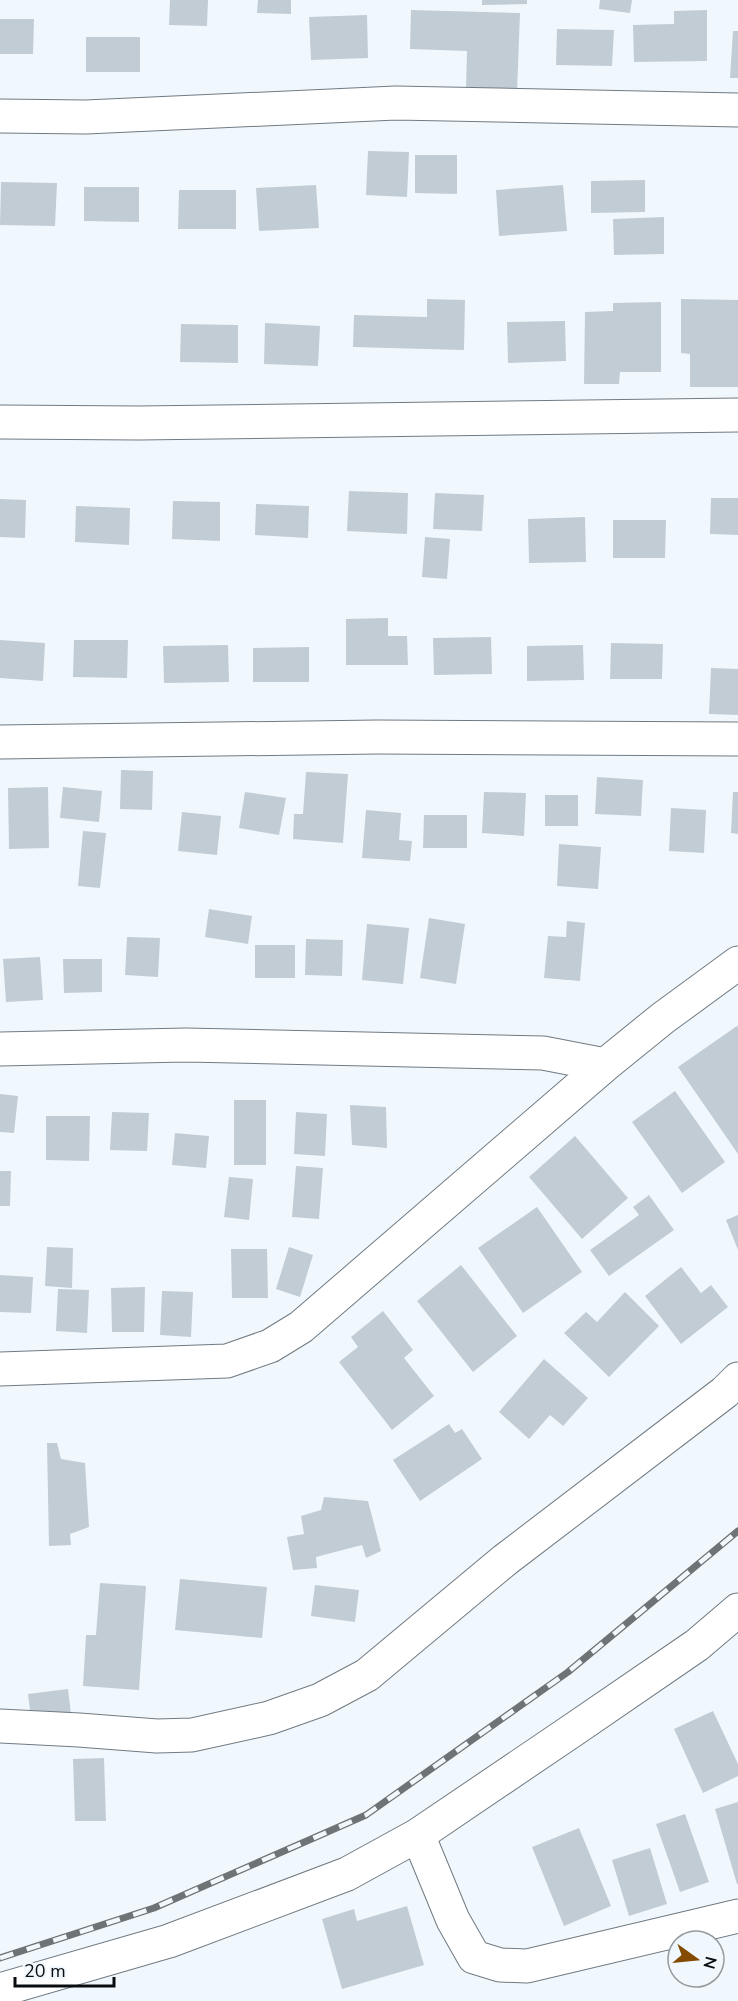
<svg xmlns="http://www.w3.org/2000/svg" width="738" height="2001" font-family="'Nunito Sans',sans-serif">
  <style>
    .building { fill: #c1ccd5 }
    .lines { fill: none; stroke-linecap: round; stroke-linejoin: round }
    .minor-casing { stroke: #707a82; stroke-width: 35 }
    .minor { stroke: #fff; stroke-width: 33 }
    .rail-casing { stroke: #6e7376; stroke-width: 7 }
    .rail { stroke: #f1f8fd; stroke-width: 4.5; stroke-dasharray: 14; stroke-linecap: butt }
  </style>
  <rect width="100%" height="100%" fill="#f1f8fd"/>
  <path class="building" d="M 170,0 L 208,0 L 207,26 L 169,25 Z
    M 258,0 L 291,0 L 291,14 L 257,13 Z
    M 482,0 L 527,0 L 527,4 L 482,5 Z
    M 600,0 L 632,0 L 630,13 L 599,9 Z
    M 411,10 L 520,13 L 517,91 L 466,89 L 467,51 L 410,49 Z
    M 707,10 L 707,61 L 634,62 L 633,25 L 674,24 L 674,11 Z
    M 367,15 L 368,58 L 311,60 L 309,17 Z
    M 0,19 L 34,19 L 33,54 L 0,54 Z
    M 557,29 L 614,30 L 612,66 L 556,65 Z
    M 733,31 L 738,31 L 738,78 L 730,78 Z
    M 86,37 L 140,37 L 140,72 L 86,72 Z
    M 368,151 L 409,152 L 407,197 L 366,195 Z
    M 415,155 L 457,155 L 457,194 L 415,193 Z
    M 645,180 L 645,212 L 591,213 L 591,181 Z
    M 1,182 L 57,183 L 55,226 L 0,225 Z
    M 316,185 L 319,228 L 259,231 L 256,188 Z
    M 563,185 L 567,231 L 499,236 L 496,190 Z
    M 84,187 L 139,187 L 139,222 L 84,221 Z
    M 179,190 L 236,190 L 236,229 L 178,229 Z
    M 664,217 L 664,254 L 614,255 L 613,219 Z
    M 427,299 L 465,300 L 464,350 L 353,347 L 354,315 L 427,317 Z
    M 681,299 L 738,300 L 738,387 L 690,387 L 690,354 L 681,353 Z
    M 661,302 L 661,372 L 620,372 L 619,384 L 584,384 L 585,312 L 613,311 L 613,303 Z
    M 565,321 L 566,361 L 508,363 L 507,322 Z
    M 265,323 L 320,326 L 318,366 L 264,364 Z
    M 181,324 L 238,325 L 238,363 L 180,362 Z
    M 349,491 L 408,493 L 407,534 L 347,531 Z
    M 435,493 L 484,495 L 482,531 L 433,529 Z
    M 711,498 L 738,498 L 738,535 L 710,534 Z
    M 0,499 L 26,500 L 25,538 L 0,537 Z
    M 173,501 L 220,502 L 220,541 L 172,539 Z
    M 256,504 L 309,506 L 308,538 L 255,535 Z
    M 76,506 L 130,508 L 129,545 L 75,542 Z
    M 585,517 L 586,562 L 529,563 L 528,519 Z
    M 613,520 L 666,520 L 665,558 L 613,558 Z
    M 425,537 L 450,539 L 447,579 L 422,577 Z
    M 388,618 L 388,636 L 407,636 L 408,665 L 346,665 L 346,619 Z
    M 491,637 L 492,674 L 434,675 L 433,638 Z
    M 0,640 L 45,643 L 43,681 L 0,678 Z
    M 74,640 L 128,640 L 127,678 L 73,677 Z
    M 611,643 L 663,644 L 662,679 L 610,679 Z
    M 228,645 L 229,682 L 164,683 L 163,646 Z
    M 583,645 L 584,680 L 527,681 L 527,646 Z
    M 309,647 L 309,682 L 253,682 L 253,648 Z
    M 711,668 L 738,669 L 738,715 L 709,714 Z
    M 121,770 L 153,771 L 152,810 L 120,809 Z
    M 306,772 L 348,774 L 343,843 L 293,839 L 294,814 L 303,814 Z
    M 597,777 L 643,780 L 641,816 L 595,814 Z
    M 48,787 L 49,848 L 9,849 L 8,788 Z
    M 63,787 L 102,791 L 99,822 L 60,818 Z
    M 245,792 L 286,798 L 279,835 L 239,828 Z
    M 484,792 L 526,793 L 524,836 L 482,833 Z
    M 733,792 L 738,792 L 738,834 L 731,833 Z
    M 545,795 L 578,795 L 578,826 L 545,826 Z
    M 671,808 L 706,810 L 704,853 L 669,851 Z
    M 366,810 L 401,813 L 399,840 L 412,841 L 410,861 L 362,858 Z
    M 182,812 L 221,816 L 217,855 L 178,851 Z
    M 424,815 L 467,815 L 467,848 L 423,848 Z
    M 83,831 L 106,833 L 100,888 L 78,886 Z
    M 559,844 L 601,847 L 598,889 L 557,886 Z
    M 209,909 L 252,916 L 248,944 L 205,937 Z
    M 429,918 L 465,924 L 456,984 L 420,978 Z
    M 567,921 L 585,923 L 580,981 L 544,978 L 548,936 L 566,937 Z
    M 367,924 L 409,928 L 403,984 L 362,980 Z
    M 127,937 L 160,938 L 158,977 L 125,975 Z
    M 306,939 L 343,940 L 342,976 L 305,975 Z
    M 255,945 L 295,945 L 295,978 L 255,978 Z
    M 40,957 L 43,1000 L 6,1002 L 3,959 Z
    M 63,959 L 102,959 L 102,992 L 64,993 Z
    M 737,1026 L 738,1027 L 738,1154 L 678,1067 Z
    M 675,1091 L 725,1162 L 682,1193 L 632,1122 Z
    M 0,1094 L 18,1096 L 14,1133 L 0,1132 Z
    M 234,1100 L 266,1100 L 266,1165 L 234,1165 Z
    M 350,1105 L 386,1107 L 387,1148 L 352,1145 Z
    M 112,1112 L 149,1113 L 147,1151 L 110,1150 Z
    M 296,1112 L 327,1114 L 325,1156 L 294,1154 Z
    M 46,1116 L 90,1116 L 89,1161 L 46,1160 Z
    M 175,1133 L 209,1136 L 206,1168 L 172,1165 Z
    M 575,1136 L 628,1198 L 582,1239 L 529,1177 Z
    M 296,1166 L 323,1168 L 319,1219 L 292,1217 Z
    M 0,1171 L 11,1171 L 10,1206 L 0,1206 Z
    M 229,1177 L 253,1179 L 249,1220 L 224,1217 Z
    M 649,1195 L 674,1230 L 609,1276 L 590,1250 L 639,1215 L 633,1207 Z
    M 537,1207 L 582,1272 L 523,1313 L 478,1248 Z
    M 738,1215 L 738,1250 L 726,1220 Z
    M 47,1247 L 73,1248 L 72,1288 L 45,1286 Z
    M 289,1247 L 313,1255 L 300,1297 L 276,1289 Z
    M 231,1249 L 267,1249 L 268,1298 L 232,1298 Z
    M 461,1265 L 517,1336 L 473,1372 L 417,1301 Z
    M 681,1267 L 701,1293 L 711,1285 L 728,1307 L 681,1344 L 645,1296 Z
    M 0,1275 L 33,1277 L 31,1313 L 0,1312 Z
    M 145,1287 L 144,1332 L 112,1332 L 111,1288 Z
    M 58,1289 L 89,1290 L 87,1333 L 56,1331 Z
    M 162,1291 L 193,1292 L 191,1337 L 160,1335 Z
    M 625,1292 L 659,1326 L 609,1377 L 564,1333 L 586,1312 L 597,1322 Z
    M 383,1311 L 413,1350 L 404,1358 L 434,1396 L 392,1430 L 339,1362 L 358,1347 L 351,1337 Z
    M 544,1359 L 588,1398 L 563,1426 L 550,1415 L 529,1439 L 499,1412 Z
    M 449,1424 L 455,1433 L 462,1429 L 482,1459 L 420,1501 L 393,1460 Z
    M 47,1443 L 57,1443 L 61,1459 L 85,1463 L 89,1527 L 70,1534 L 71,1545 L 49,1546 Z
    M 324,1497 L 368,1501 L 381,1551 L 366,1558 L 362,1545 L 316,1557 L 317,1568 L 293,1570 L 287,1537 L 304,1534 L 301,1516 L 321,1510 Z
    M 180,1579 L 267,1587 L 262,1638 L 175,1630 Z
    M 100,1583 L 146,1586 L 139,1690 L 83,1686 L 86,1635 L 96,1635 Z
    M 315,1585 L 359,1590 L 355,1622 L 311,1616 Z
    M 68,1689 L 71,1714 L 31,1718 L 28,1694 Z
    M 713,1711 L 738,1764 L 738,1776 L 703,1793 L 674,1729 Z
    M 104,1758 L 106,1821 L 75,1821 L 73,1759 Z
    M 738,1802 L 738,1884 L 737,1884 L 715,1809 Z
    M 685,1814 L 709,1882 L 680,1892 L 656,1824 Z
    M 579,1828 L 611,1906 L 564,1926 L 532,1847 Z
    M 650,1848 L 667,1904 L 629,1916 L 612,1860 Z
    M 407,1906 L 424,1965 L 342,1989 L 322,1919 L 354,1909 L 357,1921 Z"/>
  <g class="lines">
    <g class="minor-casing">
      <path id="minor" d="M 0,116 L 86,117 L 396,103 L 738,110
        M 0,422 L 139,423 L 738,415
        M 0,742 L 377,737 L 738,739
        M 0,1049 L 186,1045 L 543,1053 L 605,1065
        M 0,1369 L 227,1361 L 270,1346 L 301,1327 L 605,1065 L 663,1018 L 738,963
        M 0,1726 L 79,1730 L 157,1736 L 192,1735 L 269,1718 L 320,1700 L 367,1675 L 505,1560 L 725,1392 L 738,1379
        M 418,1835 L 453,1920 L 474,1957 L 500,1965 L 527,1966 L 738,1916
        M 0,1990 L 169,1941 L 347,1874 L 418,1835 L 573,1730 L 697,1645 L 738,1610"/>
    </g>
    <use href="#minor" class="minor"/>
    <g class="rail-casing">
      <path id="rail" d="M 0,1958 L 154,1908 L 366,1815 L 568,1672 L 738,1531"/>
    </g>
    <use href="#rail" class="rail"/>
  </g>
  <g transform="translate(696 1959) rotate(105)"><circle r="28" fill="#f1f8fd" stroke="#949a9e" stroke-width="1.5"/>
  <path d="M0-4.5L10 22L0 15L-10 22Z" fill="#844a00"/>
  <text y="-9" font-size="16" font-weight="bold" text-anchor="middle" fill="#090c0f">N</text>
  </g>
  <path d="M15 1977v9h99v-9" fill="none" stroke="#090c0f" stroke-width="3"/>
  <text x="24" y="1977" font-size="18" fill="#090c0f" stroke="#f1f8fd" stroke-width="4.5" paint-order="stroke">20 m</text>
</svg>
